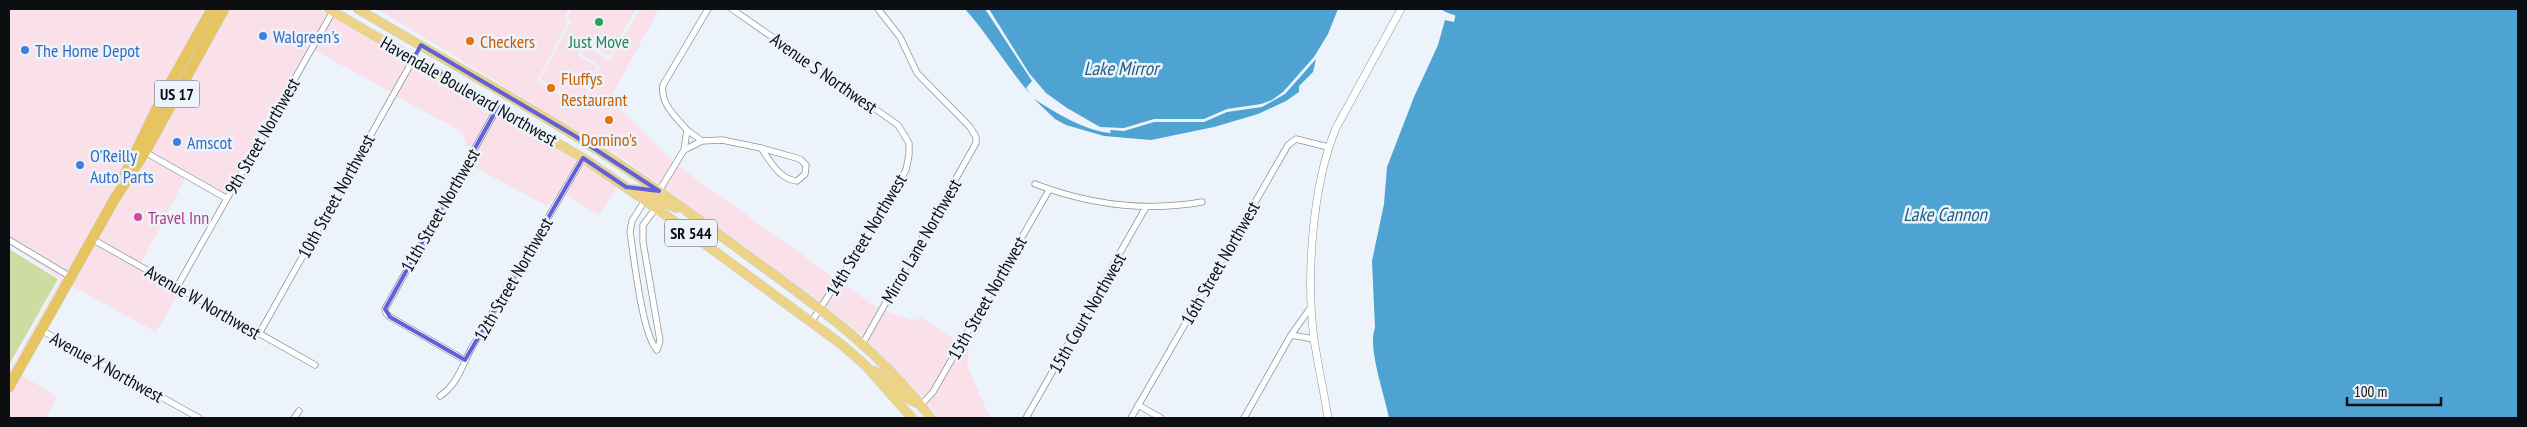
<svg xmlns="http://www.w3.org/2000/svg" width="2527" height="427" font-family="'PT Sans Narrow',sans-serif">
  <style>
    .commercial { fill: #fae0e8 }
    .green { fill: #cedca2 }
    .water { fill: #4ea3d2 }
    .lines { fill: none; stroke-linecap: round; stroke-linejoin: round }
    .canal { stroke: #4ea3d2; stroke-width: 6 }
    .minor-casing { stroke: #8d939a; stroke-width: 7 }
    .tertiary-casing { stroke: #8d939a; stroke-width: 8 }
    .primary-casing { stroke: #cecfcf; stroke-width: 10 }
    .trunk-casing { stroke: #cecfcf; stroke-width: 11 }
    .minor { stroke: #fff; stroke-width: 5.5 }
    .tertiary { stroke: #fff; stroke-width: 7 }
    .primary { stroke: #ecd388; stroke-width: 9 }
    .trunk { stroke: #e6c460; stroke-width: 10 }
    .marked { fill: none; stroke: #6260d9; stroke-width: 4; stroke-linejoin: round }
    .leisure-dot { fill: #2e9e5b; stroke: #ecf3fb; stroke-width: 2 }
    .shop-dot { fill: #3f7fe0; stroke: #ecf3fb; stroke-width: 2 }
    .food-dot { fill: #e8710a; stroke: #ecf3fb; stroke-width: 2 }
    .hotel-dot { fill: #d1479c; stroke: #ecf3fb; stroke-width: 2 }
    .labels { text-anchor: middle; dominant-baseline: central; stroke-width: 5; stroke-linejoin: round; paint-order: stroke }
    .shield { fill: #ecf3fb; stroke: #4f5357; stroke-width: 1 }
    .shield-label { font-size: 16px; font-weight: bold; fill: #0c0e11 }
    .shop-label { font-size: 18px; fill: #366cbe; stroke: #ecf3fb; text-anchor: start }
    .food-label { font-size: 18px; fill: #c56008; stroke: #ecf3fb; text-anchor: start }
    .leisure-label { font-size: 18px; fill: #27864d; stroke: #ecf3fb }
    .street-label { font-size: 18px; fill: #0c0e11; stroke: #ecf3fb }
    .hotel-label { font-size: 18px; fill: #b23c85; stroke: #ecf3fb; text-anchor: start }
    .water-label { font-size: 19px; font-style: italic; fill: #1f5f7f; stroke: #ecf3fb }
  </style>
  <rect width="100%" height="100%" fill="#ecf3fb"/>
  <path class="commercial" d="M 9,9 L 208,9 L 131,148 L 111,198 L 70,272 L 9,236 Z
    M 228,9 L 318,9 L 327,14 L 225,193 L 150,151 Z
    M 377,9 L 569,9 L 565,17 L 568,21 L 537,81 L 580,106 L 591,91 L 589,86 L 600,66 L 582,54 L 586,46 L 607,59 L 611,58 L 640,9 L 659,9 L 610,99 L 673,162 L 659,184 L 632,164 Z
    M 572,9 L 636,9 L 609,56 L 585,43 L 578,55 L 597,67 L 586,86 L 570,77 L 569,78 L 589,90 L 581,103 L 540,79 L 572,20 L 567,17 Z
    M 333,17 L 408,61 L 391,92 L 314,50 Z
    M 414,65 L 493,110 L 469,152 L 462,132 L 396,96 Z
    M 498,113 L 578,161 L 557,196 L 547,206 L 474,167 L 472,160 Z
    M 146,157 L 185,179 L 141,263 L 96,238 Z
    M 583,165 L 617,186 L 599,215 L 565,195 Z
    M 678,166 L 836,279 L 821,302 L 664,188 Z
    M 9,244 L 66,278 L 9,381 L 9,371 L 61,279 Z
    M 93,244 L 179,293 L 156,332 L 70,285 Z
    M 841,283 L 879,309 L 863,336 L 826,306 Z
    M 885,311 L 913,320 L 922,318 L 958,342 L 930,390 L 924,398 L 868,341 Z
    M 963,345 L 969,349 L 967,365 L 990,418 L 939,418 L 928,403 L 935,394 Z
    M 20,374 L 57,397 L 45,418 L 9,418 L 9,394 Z"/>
  <path class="green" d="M 9,249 L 58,279 L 9,365 Z"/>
  <path class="water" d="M 965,9 L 985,9 L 1032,81 L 1026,88 L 1031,95 C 1007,67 989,36 965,9 Z
    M 989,9 L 1338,9 L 1328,34 L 1314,57 L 1283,92 L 1272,100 L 1261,104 L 1227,109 L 1204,119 L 1154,119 L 1124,128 L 1100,127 L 1067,108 L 1046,93 L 1029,73 Z
    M 1457,9 L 2518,9 L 2518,418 L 1389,418 C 1385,396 1367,347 1375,328 L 1372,261 L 1384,204 L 1387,167 L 1414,97 L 1438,45 L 1445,20 L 1454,22 Z
    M 1316,59 L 1313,72 L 1299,86 L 1299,92 L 1286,101 L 1258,114 L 1214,127 L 1151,140 L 1104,136 L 1066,125 L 1055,119 L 1034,99 C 1057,113 1084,131 1111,133 L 1110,130 L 1124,131 L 1154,122 L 1204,122 L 1227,112 L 1262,107 L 1285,94 Z"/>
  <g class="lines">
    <path class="canal" d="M 1446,9 L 1457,13"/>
    <g class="minor-casing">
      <path id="minor" d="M 732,9 L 898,125 L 909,143 L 909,155 L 906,170 L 864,241 L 812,321
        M 687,130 L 702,141 L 722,140 L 761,148 L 800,159 L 806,165 L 805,174 L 797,181 C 779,179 771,162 761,148
        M 684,150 L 702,141
        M 145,152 L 226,198
        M 1035,184 C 1090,205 1145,212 1202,202
        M 659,191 L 684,150 L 687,130 C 676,117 660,104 663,85 L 708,9
        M 645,200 L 632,221 L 630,232 C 634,257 642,334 657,350
        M 656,208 L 643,225 L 643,242 L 660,341 L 657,350
        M 92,239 L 315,365
        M 9,240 L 71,277
        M 177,287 L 333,11
        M 41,330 L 199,418
        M 259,334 L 414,58
        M 1291,335 L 1314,339
        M 863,343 L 976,143 L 976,137 L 970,127 L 917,73 L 900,37 L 878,9
        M 465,360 L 390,317 L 386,313 L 385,309 L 498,107
        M 440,396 C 457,385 462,366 471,349 L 583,158
        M 921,405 L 933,392 L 1049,190
        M 1138,405 L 1161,418
        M 294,418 L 299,411
        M 1026,418 L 1146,207
        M 1131,418 L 1288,145 L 1296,139 L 1328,147
        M 1244,418 L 1291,335 L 1311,307"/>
    </g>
    <g class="tertiary-casing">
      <path id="tertiary" d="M 1328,418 C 1324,392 1318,366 1314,339 C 1306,277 1312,186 1336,128 L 1401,9"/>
    </g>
    <g class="primary-casing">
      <path id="primary" d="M 329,9 L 583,158 L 656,208 L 841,344 L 865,365 L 912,418
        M 358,9 C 430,52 505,92 577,137 C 637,174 694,216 751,258 C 820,308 878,349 931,418
        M 634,189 L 652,193 L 659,191
        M 645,200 L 661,201 L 676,208
        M 874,371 C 891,380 900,397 919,404"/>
    </g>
    <g class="trunk-casing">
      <path id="trunk" d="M 124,176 L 162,98 L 212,9
        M 9,387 L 114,200 L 145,152 L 224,9"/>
    </g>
    <use href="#minor" class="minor"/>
    <use href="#tertiary" class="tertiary"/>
    <use href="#primary" class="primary"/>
    <use href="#trunk" class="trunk"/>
  </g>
  <path class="marked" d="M 421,45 L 575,136 L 659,191 L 626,187 L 583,158 L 465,360 L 390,317 L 385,309 L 498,107 L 414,58 Z"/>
  <circle class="leisure-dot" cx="599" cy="22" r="5"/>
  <g class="shop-dot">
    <circle cx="263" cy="36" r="5"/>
    <circle cx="25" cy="50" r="5"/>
    <circle cx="177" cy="142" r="5"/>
    <circle cx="80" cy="165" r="5"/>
  </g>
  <g class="food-dot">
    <circle cx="470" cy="41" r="5"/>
    <circle cx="551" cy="88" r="5"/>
    <circle cx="609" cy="120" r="5"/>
  </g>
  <circle class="hotel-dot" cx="138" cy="217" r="5"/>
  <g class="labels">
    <g class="shield">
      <rect x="154.5" y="80.5" width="45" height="27" rx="4"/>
      <rect x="665" y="219.5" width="52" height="27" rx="4"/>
    </g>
    <g class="shield-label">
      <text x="177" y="94">US 17</text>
      <text x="691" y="233">SR 544</text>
    </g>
    <g class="shop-label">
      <text x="273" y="36">Walgreen's</text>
      <text x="35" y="50">The Home Depot</text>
      <text x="187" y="142">Amscot</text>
      <text x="90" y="155">O'Reilly<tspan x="90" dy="21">Auto Parts</tspan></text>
    </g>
    <g class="food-label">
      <text x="480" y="41">Checkers</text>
      <text x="561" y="78">Fluffys<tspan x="561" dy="21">Restaurant</tspan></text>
      <text x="609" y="139" text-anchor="middle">Domino's</text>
    </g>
    <g class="leisure-label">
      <text x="599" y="41">Just Move</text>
    </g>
    <g class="street-label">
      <text transform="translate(824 73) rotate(35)">Avenue S Northwest</text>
      <text transform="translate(469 91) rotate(30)">Havendale Boulevard Northwest</text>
      <text transform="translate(262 136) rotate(-60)">9th Street Northwest</text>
      <text transform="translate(336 196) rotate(-61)">10th Street Northwest</text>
      <text transform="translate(440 210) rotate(-60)">11th Street Northwest</text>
      <text transform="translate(866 235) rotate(-59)">14th Street Northwest</text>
      <text transform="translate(921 241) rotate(-60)">Mirror Lane Northwest</text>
      <text transform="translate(1220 263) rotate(-60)">16th Street Northwest</text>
      <text transform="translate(513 279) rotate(-60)">12th Street Northwest</text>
      <text transform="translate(987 298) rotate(-60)">15th Street Northwest</text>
      <text transform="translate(203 302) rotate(30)">Avenue W Northwest</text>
      <text transform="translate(1087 313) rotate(-60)">15th Court Northwest</text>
      <text transform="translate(107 367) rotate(29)">Avenue X Northwest</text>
    </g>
    <g class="hotel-label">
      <text x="148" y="217">Travel Inn</text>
    </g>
    <g class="water-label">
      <text x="1121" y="68">Lake Mirror</text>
      <text x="1945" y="214">Lake Cannon</text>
    </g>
  </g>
  <rect width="2527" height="427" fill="none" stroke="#0c0e11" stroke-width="20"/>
  <path d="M2347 397v8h94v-8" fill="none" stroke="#0c0e11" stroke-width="2.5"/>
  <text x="2354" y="397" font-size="15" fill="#0c0e11" stroke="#ecf3fb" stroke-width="4" paint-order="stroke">100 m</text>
</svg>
